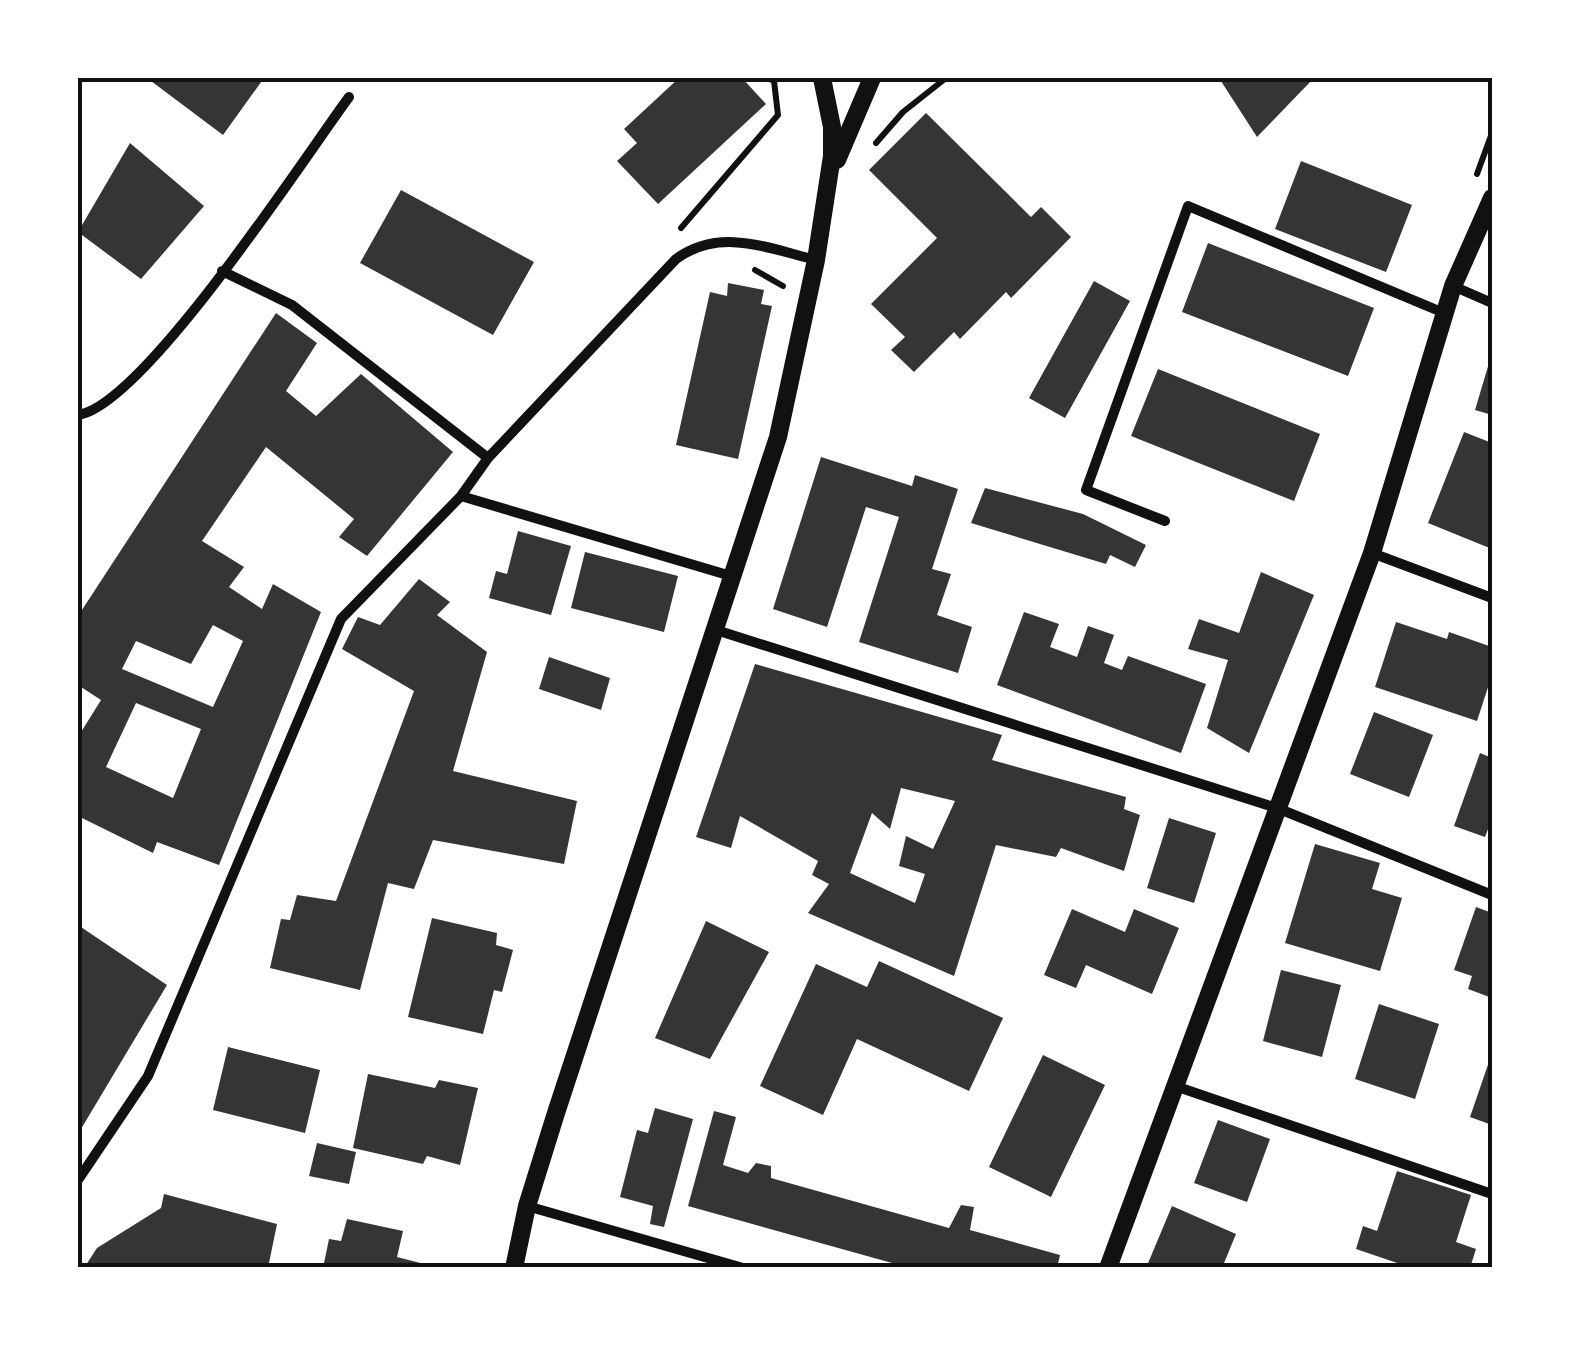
<svg xmlns="http://www.w3.org/2000/svg" width="1570" height="1345" font-family="Jost,sans-serif">
  <style>
    .building { fill: #353535; fill-rule: evenodd }
    .lines { fill: none; stroke-linecap: round; stroke-linejoin: round }
    .path { stroke: #111; stroke-width: 6 }
    .minor { stroke: #111; stroke-width: 10 }
    .tertiary { stroke: #111; stroke-width: 18 }
    .neatline { fill: none; stroke: #111; stroke-width: 4 }
  </style>
  <rect width="100%" height="100%" fill="#fff"/>
  <path class="building" d="M 147,78 L 264,78 L 223,135 Z
    M 679,78 L 742,78 L 766,104 L 658,204 L 617,161 L 637,143 L 624,129 Z
    M 1219,78 L 1314,78 L 1257,137 Z
    M 926,113 L 1031,217 L 1041,207 L 1071,237 L 1011,298 L 1006,292 L 960,339 L 954,332 L 914,372 L 891,350 L 905,337 L 871,304 L 937,238 L 869,170 Z
    M 130,143 L 204,206 L 141,279 L 78,232 Z
    M 1301,161 L 1412,205 L 1386,272 L 1275,229 Z
    M 401,190 L 534,262 L 493,335 L 360,263 Z
    M 1208,243 L 1374,308 L 1348,376 L 1182,312 Z
    M 1094,281 L 1130,301 L 1065,418 L 1029,398 Z
    M 728,283 L 764,290 L 761,304 L 772,306 L 738,459 L 676,445 L 710,292 L 727,296 Z
    M 276,313 L 317,343 L 286,391 L 316,416 L 361,374 L 453,452 L 367,556 L 339,537 L 354,519 L 266,447 L 202,541 L 244,567 L 229,587 L 262,609 L 273,584 L 321,612 L 219,865 L 157,842 L 153,853 L 82,818 L 78,825 L 78,737 L 101,700 L 78,685 L 78,616 ZM 213,625 L 243,641 L 213,707 L 122,669 L 136,641 L 191,664 ZM 136,703 L 201,729 L 173,798 L 106,767 Z
    M 1492,353 L 1492,415 L 1475,410 Z
    M 1158,369 L 1320,434 L 1294,501 L 1131,436 Z
    M 1464,432 L 1492,443 L 1492,549 L 1428,523 Z
    M 821,457 L 912,486 L 915,475 L 958,489 L 932,569 L 951,574 L 937,615 L 972,627 L 958,673 L 859,642 L 899,517 L 866,507 L 827,627 L 773,609 Z
    M 985,488 L 1083,514 L 1146,545 L 1135,567 L 1110,555 L 1106,564 L 971,523 Z
    M 518,531 L 571,546 L 551,615 L 489,598 L 496,571 L 507,574 Z
    M 585,552 L 678,576 L 664,632 L 571,608 Z
    M 1261,572 L 1314,595 L 1249,753 L 1207,728 L 1228,660 L 1188,649 L 1199,619 L 1239,633 Z
    M 419,579 L 450,602 L 437,615 L 487,652 L 453,771 L 577,801 L 564,864 L 433,840 L 414,889 L 388,883 L 360,990 L 270,968 L 281,919 L 290,920 L 297,895 L 336,901 L 414,691 L 342,649 L 358,617 L 380,625 Z
    M 1024,612 L 1059,624 L 1050,647 L 1077,657 L 1088,626 L 1114,635 L 1104,663 L 1122,670 L 1128,656 L 1206,684 L 1181,753 L 997,685 Z
    M 1396,622 L 1447,639 L 1449,632 L 1492,647 L 1492,675 L 1477,721 L 1375,687 Z
    M 549,657 L 610,678 L 601,710 L 539,689 Z
    M 755,664 L 1002,735 L 992,760 L 1126,797 L 1124,809 L 1140,815 L 1124,871 L 1061,848 L 1056,857 L 996,845 L 954,976 L 808,913 L 829,884 L 812,875 L 818,861 L 740,816 L 731,848 L 696,837 ZM 901,788 L 955,801 L 933,849 L 906,836 L 899,866 L 925,874 L 915,903 L 850,873 L 872,813 L 890,829 Z
    M 1374,712 L 1433,735 L 1409,797 L 1350,774 Z
    M 1480,753 L 1492,758 L 1492,819 L 1485,837 L 1454,826 Z
    M 1169,818 L 1216,833 L 1194,903 L 1147,888 Z
    M 1315,844 L 1380,863 L 1372,889 L 1402,898 L 1380,971 L 1285,943 Z
    M 1476,907 L 1492,913 L 1492,998 L 1468,989 L 1472,976 L 1454,970 Z
    M 1072,909 L 1125,932 L 1134,909 L 1179,928 L 1152,994 L 1086,965 L 1076,988 L 1044,975 Z
    M 432,918 L 497,933 L 496,945 L 513,950 L 502,992 L 494,990 L 483,1034 L 408,1017 Z
    M 706,921 L 769,952 L 710,1059 L 655,1038 Z
    M 78,925 L 167,985 L 78,1134 L 79,1004 Z
    M 879,961 L 1003,1018 L 969,1091 L 857,1039 L 823,1115 L 760,1086 L 816,964 L 867,987 Z
    M 1281,970 L 1341,985 L 1322,1057 L 1263,1041 Z
    M 1379,1004 L 1439,1024 L 1415,1099 L 1355,1079 Z
    M 228,1047 L 320,1070 L 305,1133 L 213,1110 Z
    M 1492,1053 L 1492,1125 L 1470,1117 Z
    M 1043,1055 L 1105,1085 L 1051,1197 L 989,1167 Z
    M 368,1074 L 435,1088 L 439,1080 L 478,1088 L 460,1165 L 427,1156 L 423,1164 L 353,1148 Z
    M 655,1108 L 693,1119 L 664,1227 L 650,1224 L 653,1206 L 620,1197 L 637,1130 L 648,1133 Z
    M 714,1111 L 736,1117 L 723,1165 L 748,1173 L 756,1163 L 771,1166 L 771,1178 L 949,1228 L 961,1205 L 974,1207 L 970,1230 L 1060,1255 L 1057,1268 L 910,1268 L 688,1206 Z
    M 1218,1120 L 1270,1139 L 1247,1202 L 1194,1183 Z
    M 317,1143 L 356,1152 L 349,1184 L 309,1176 Z
    M 1397,1171 L 1471,1195 L 1456,1242 L 1476,1249 L 1470,1268 L 1412,1268 L 1356,1249 L 1363,1226 L 1377,1231 Z
    M 164,1194 L 277,1224 L 268,1268 L 84,1268 L 97,1248 L 161,1208 Z
    M 1172,1206 L 1236,1234 L 1222,1268 L 1146,1268 Z
    M 347,1219 L 403,1231 L 397,1257 L 440,1268 L 323,1268 L 329,1239 L 341,1241 Z"/>
  <g class="lines">
    <path class="path" d="M 876,143 L 903,112 L 946,78
      M 1477,174 L 1492,133
      M 681,228 L 778,115 L 774,81 L 768,78
      M 755,270 L 783,286"/>
    <path class="minor" d="M 222,271 L 292,305 L 488,458
      M 1453,286 L 1492,303
      M 78,415 C 143,406 304,158 349,97
      M 461,496 L 731,576
      M 1165,521 L 1086,490 L 1188,206 L 1444,313
      M 1372,553 L 1492,598
      M 713,629 L 1277,808 L 1492,895
      M 1175,1086 L 1492,1194
      M 78,1180 L 148,1076 L 341,619 L 461,496 L 488,458 L 676,259 C 720,227 767,248 816,260
      M 527,1206 L 743,1268"/>
    <path class="tertiary" d="M 837,160 L 872,78
      M 514,1268 L 527,1206 L 556,1113 L 778,437 L 816,260 L 832,156 L 832,127 L 822,78
      M 1108,1268 L 1372,553 L 1453,286 L 1492,198"/>
  </g>
  <rect width="1570" height="1345" fill="none" stroke="#ffffff" stroke-width="160"/>
  <rect x="80" y="80" width="1410" height="1185" class="neatline"/>
</svg>
